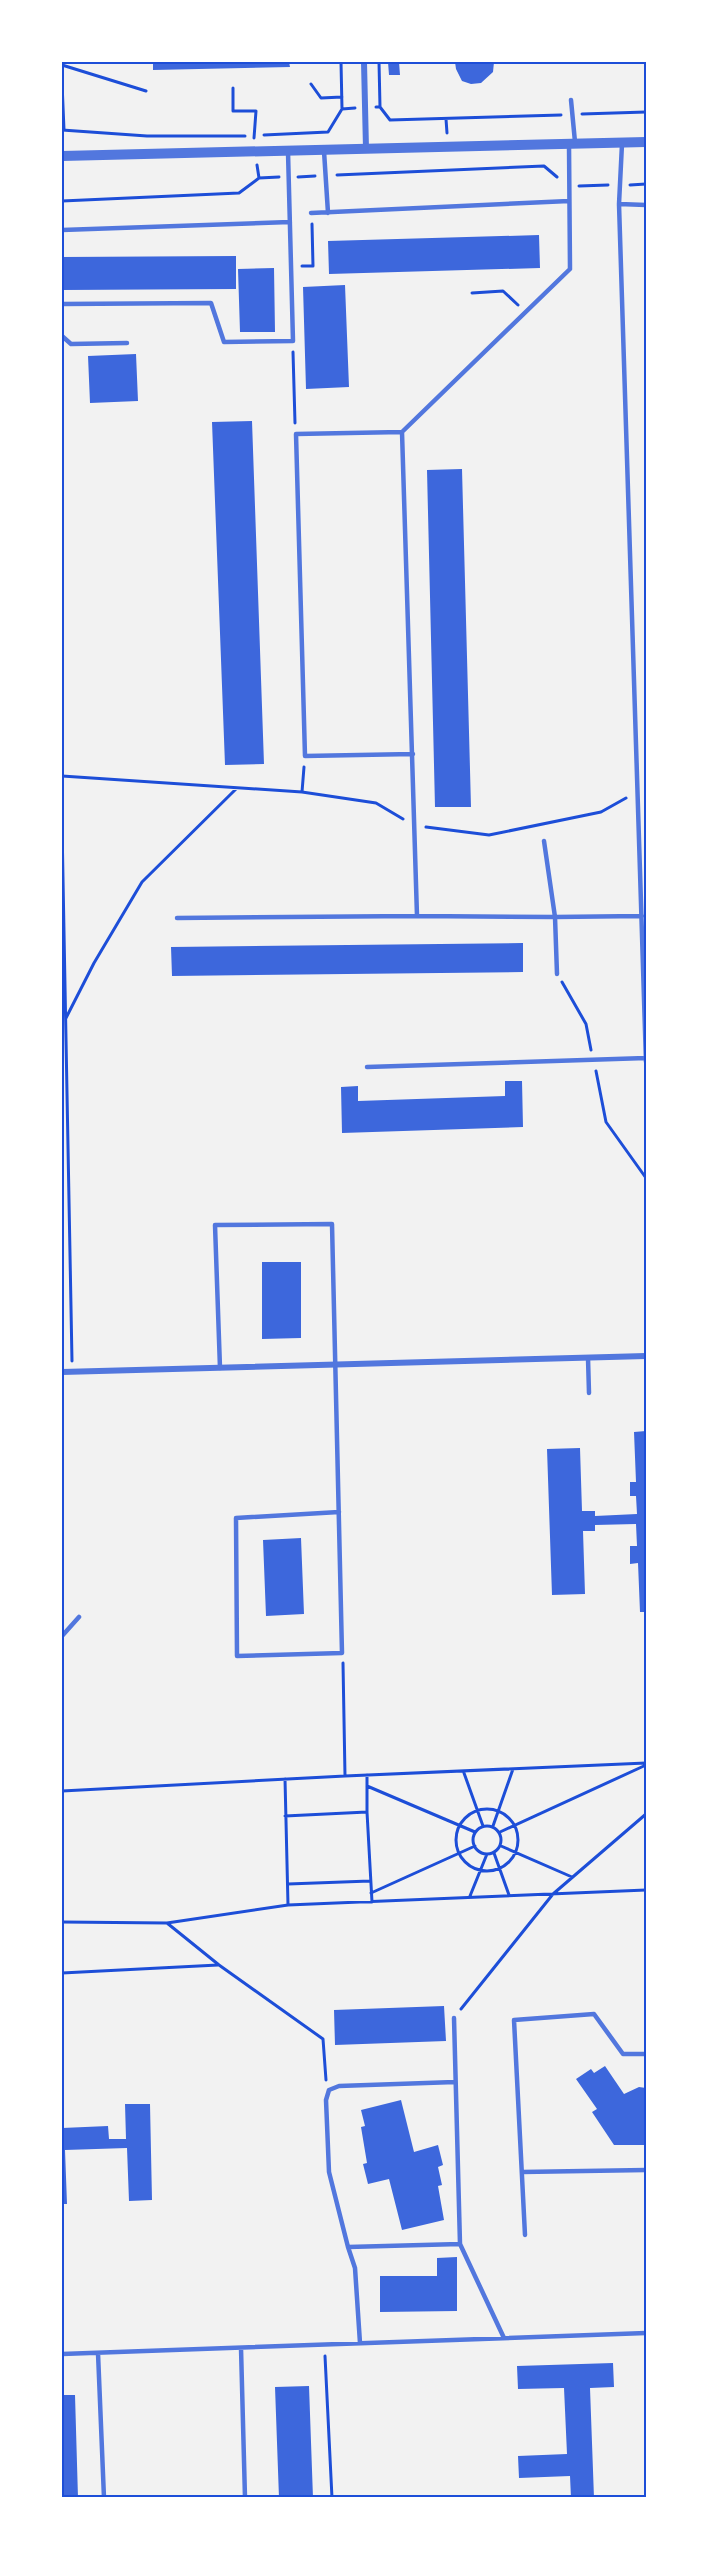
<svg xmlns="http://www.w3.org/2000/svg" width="708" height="2559" font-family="'IBM Plex Sans',sans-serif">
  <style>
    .building { fill: #3d67dc }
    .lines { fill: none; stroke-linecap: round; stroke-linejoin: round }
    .path { stroke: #1d4ed8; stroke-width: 3 }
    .service { stroke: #5277de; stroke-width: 4.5 }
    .minor { stroke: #5277de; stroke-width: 6 }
    .tertiary { stroke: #5277de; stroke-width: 10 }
    .neatline { fill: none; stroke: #1d4ed8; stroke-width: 2 }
  </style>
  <rect width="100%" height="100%" fill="#f2f2f2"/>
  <path class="building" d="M 153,62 L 289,62 L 290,67 L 153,70 Z
    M 388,62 L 399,62 L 400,75 L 389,75 Z
    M 455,62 L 494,62 L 493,72 L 481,83 L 471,84 L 462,81 L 456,69 Z
    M 539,235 L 540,268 L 329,274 L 328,241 Z
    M 236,256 L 236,289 L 62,290 L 62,257 Z
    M 274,268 L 275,332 L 240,332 L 238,269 Z
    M 345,285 L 349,387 L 306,389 L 303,287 Z
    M 136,354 L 138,401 L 90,403 L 88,356 Z
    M 252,421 L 264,764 L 225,765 L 212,422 Z
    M 462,469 L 471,807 L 435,807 L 427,470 Z
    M 523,943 L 523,972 L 172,976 L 171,947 Z
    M 505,1081 L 522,1081 L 523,1127 L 342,1133 L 341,1087 L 358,1086 L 358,1101 L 505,1096 Z
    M 262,1262 L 301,1262 L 301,1338 L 262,1339 Z
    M 646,1431 L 646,1612 L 640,1612 L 638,1563 L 630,1564 L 630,1546 L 637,1546 L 636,1524 L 595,1525 L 595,1531 L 583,1531 L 585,1594 L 552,1595 L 547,1449 L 580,1448 L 582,1511 L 595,1511 L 595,1516 L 637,1514 L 636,1496 L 630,1496 L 630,1482 L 636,1482 L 634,1432 Z
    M 301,1538 L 304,1614 L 266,1616 L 263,1540 Z
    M 444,2006 L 446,2041 L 335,2045 L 334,2010 Z
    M 605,2066 L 624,2094 L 639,2087 L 646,2088 L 646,2145 L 614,2145 L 592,2112 L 597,2109 L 576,2079 L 591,2069 L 594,2073 Z
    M 401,2100 L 414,2152 L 438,2145 L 443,2165 L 438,2167 L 442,2185 L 438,2186 L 444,2220 L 402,2230 L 389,2179 L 368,2184 L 363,2164 L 367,2163 L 361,2127 L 365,2126 L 361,2110 Z
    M 125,2104 L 150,2104 L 152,2200 L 129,2201 L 127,2148 L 65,2150 L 67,2204 L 62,2204 L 62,2128 L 108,2126 L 109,2139 L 126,2139 Z
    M 457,2257 L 457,2311 L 380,2312 L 380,2276 L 437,2276 L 437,2258 Z
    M 613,2363 L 614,2387 L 590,2388 L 594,2498 L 571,2498 L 570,2476 L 519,2478 L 518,2456 L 567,2454 L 564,2388 L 518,2389 L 517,2366 Z
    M 309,2386 L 313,2498 L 279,2498 L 275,2387 Z
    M 62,2395 L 75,2395 L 78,2498 L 62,2498 Z"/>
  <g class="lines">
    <path class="path" d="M 341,62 L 342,109
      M 379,62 L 380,107
      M 62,65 L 146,91
      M 62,83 L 64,130
      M 311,84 L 321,98 L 342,97
      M 233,88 L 233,111 L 256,111 L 254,138
      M 376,107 L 380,107 L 390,120 L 561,115
      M 582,114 L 646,112
      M 446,119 L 447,133
      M 62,130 L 147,136 L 245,136
      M 264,135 L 328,132 L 342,109 L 355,108
      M 257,165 L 259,178
      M 337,175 L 544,166 L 557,177
      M 298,177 L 315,176
      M 630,185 L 646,184
      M 579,186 L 608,185
      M 62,201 L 239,193 L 259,178 L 279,177
      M 302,266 L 313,266 L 312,224
      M 472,293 L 503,291 L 518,305
      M 293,352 L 295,423
      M 62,776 L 302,792 L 376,803 L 403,819
      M 302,792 L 304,767
      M 62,825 L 72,1361
      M 426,827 L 489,835 L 601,812 L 626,798
      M 562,982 L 586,1024 L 591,1050
      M 66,1018 L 94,963 L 142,882 L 237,788
      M 596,1071 L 606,1122 L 646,1178
      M 343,1663 L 345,1776
      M 464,1773 L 483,1826
      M 367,1775 L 367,1812 L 372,1902
      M 285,1779 L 288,1905
      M 367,1786 L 475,1832
      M 62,1791 L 345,1776 L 646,1763
      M456 1840a31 31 0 1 1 62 0a31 31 0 1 1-62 0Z
      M 285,1816 L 367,1812
      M473 1840a14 14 0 1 1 28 0a14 14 0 1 1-28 0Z
      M 493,1826 L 513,1769
      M 500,1832 L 646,1765
      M 501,1846 L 572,1877
      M 494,1853 L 509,1895
      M 288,1884 L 370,1881
      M 371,1893 L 475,1846
      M 470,1896 L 487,1854
      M 62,1922 L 167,1923 L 288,1905 L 646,1890
      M 167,1923 L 219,1965 L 323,2039 L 326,2080
      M 62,1973 L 218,1965
      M 461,2009 L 553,1894 L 646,1814
      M 325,2356 L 332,2498"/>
    <path class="service" d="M 571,100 L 575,142
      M 622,144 L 619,204 L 646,1062
      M 324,151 L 328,213
      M 619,204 L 646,205
      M 311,213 L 569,201
      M 62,230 L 290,222
      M 62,304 L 211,303 L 224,342 L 293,341 L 288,152
      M 62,336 L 71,344 L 127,343
      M 413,754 L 305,756 L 296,434 L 402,432 L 570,269 L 569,145
      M 417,916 L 555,917 L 544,841
      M 177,918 L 417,916 L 402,432
      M 557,974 L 555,917 L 642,916
      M 367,1067 L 646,1058
      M 588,1358 L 589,1393
      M 220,1368 L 215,1225 L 332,1224 L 342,1653 L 237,1656 L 236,1518 L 339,1512
      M 62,1636 L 79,1617
      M 454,2018 L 460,2244 L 504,2338
      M 455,2082 L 339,2086 L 329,2090 L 326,2100 L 329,2172 L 348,2247 L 460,2244
      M 522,2172 L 646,2170
      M 525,2235 L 514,2020 L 594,2014 L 623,2054 L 646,2054
      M 348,2247 L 355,2268 L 360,2343
      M 241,2348 L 245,2498
      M 98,2353 L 104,2498
      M 62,2354 L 646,2333"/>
    <path class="minor" d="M 364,62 L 366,149
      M 62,1372 L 646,1356"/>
    <path class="tertiary" d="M 62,156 L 646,142"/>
  </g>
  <rect width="708" height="2559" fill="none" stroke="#ffffff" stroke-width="126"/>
  <rect x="63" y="63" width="582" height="2433" class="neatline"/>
</svg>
